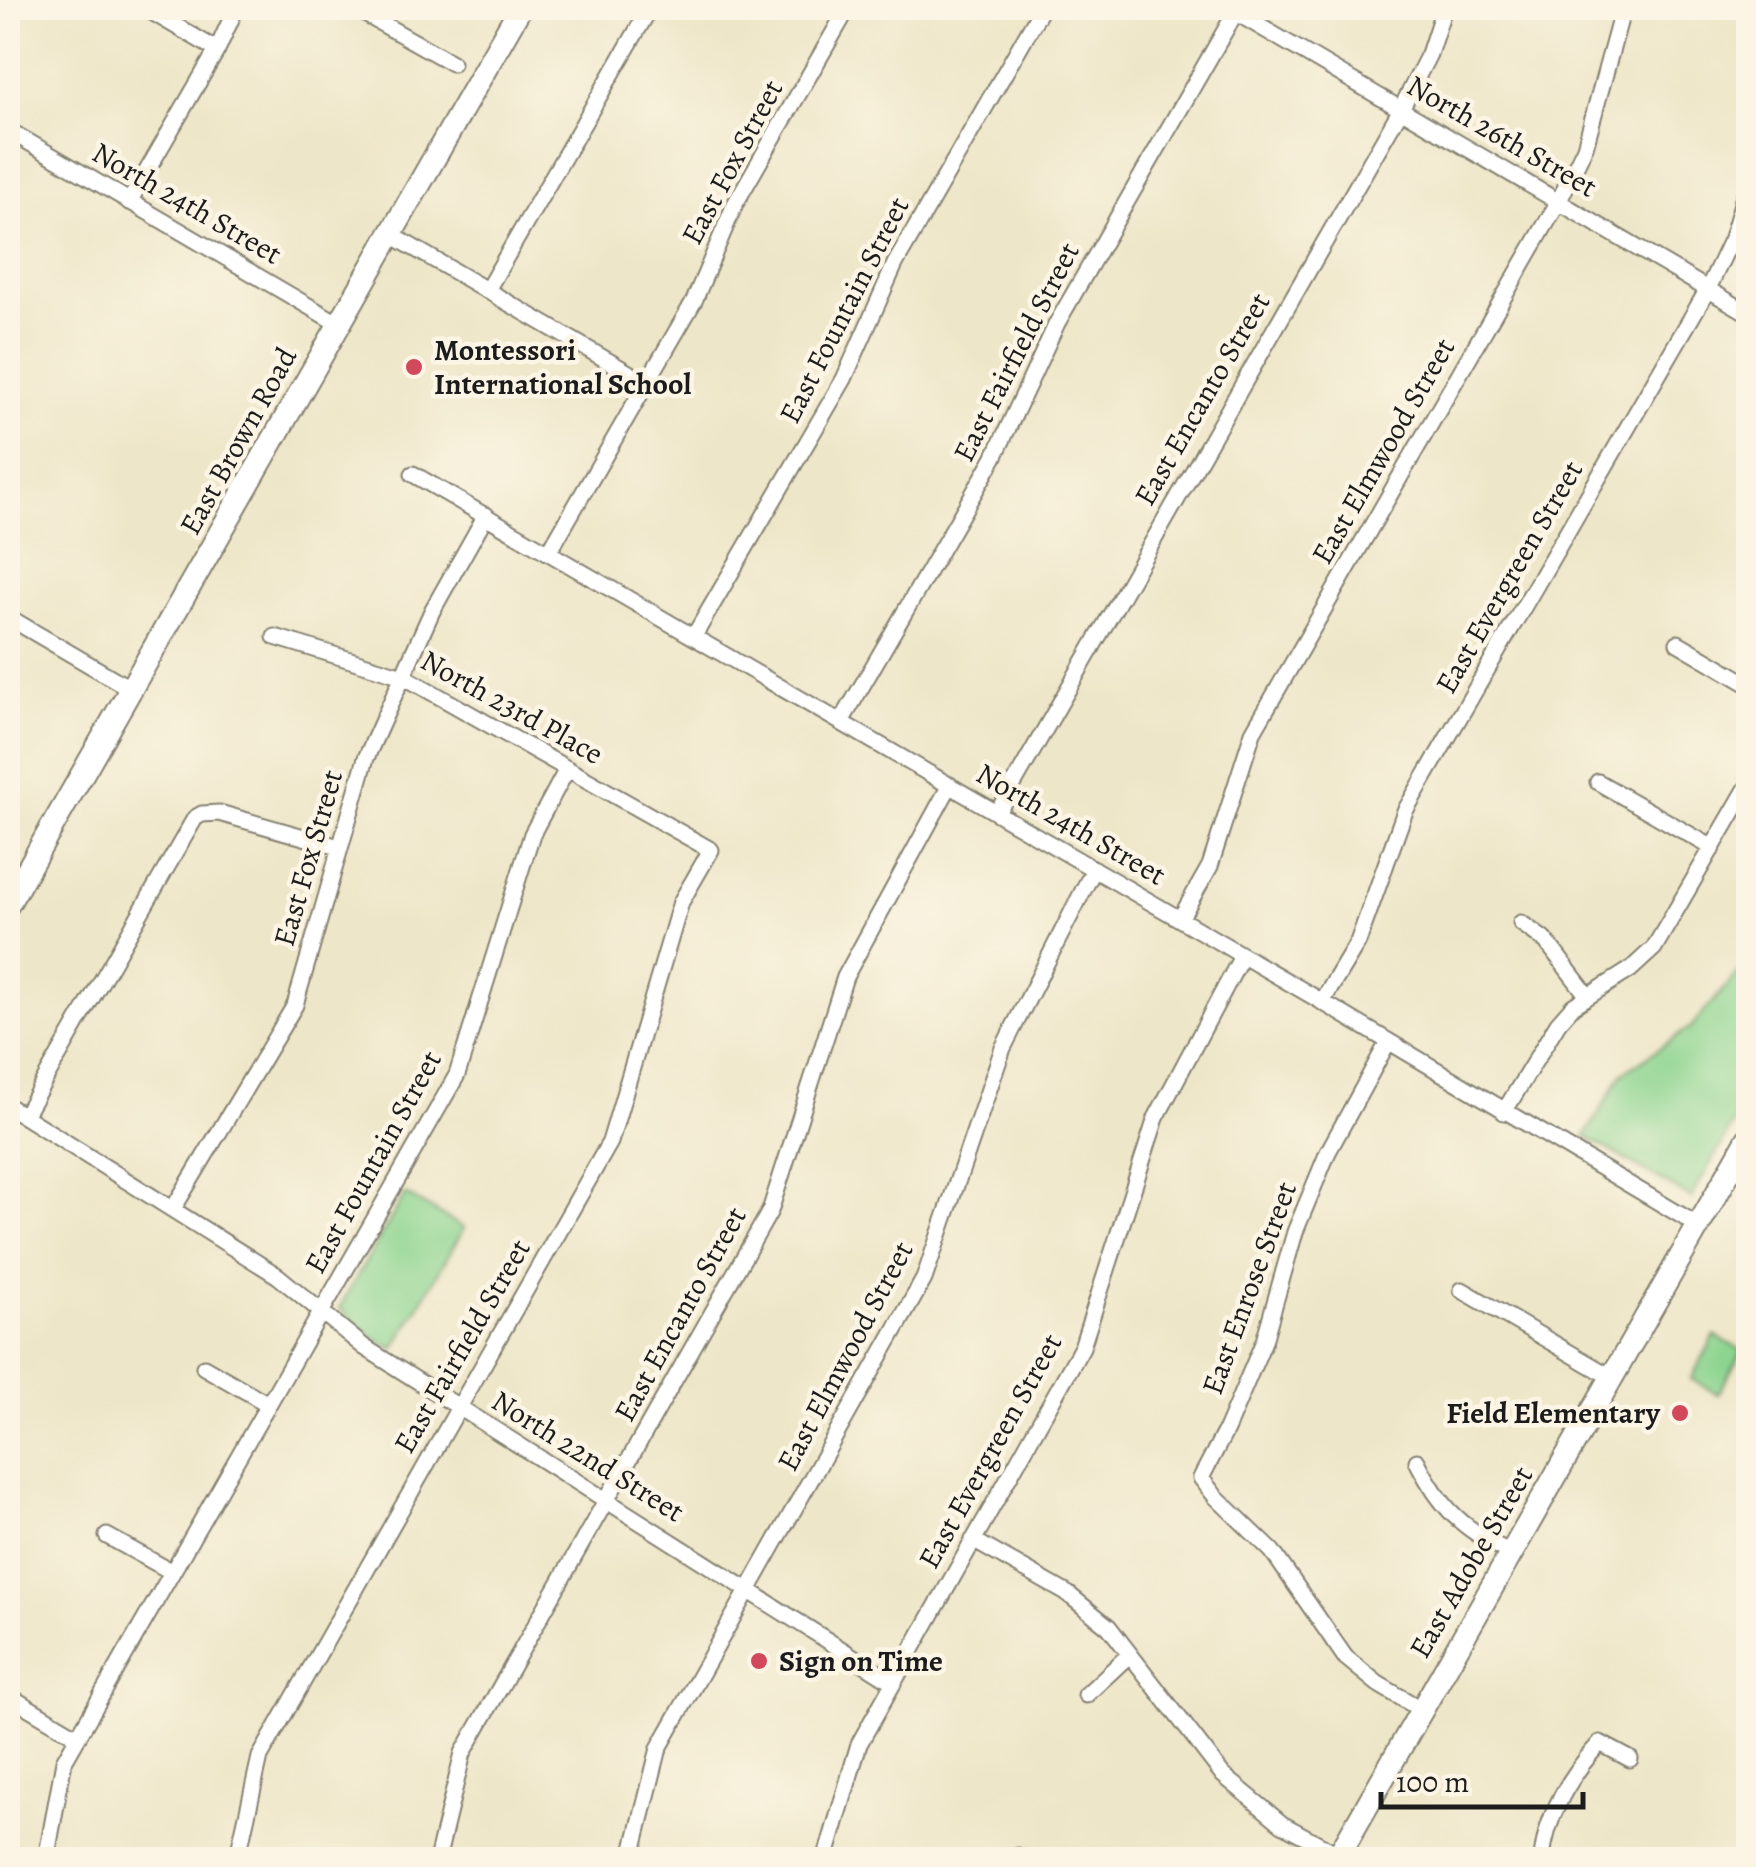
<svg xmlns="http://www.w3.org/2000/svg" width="1756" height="1867" font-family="Alegreya,serif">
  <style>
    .green { fill: #8cd48f; stroke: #547856; stroke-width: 2.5 }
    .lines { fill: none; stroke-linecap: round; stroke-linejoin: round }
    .street-casing { stroke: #858172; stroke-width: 19 }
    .secondary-casing { stroke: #858172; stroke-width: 26 }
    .street { stroke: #fff; stroke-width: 15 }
    .secondary { stroke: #fff; stroke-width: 22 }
    .poi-dot { fill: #d1495b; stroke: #fcf5e5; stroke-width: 4 }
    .labels { text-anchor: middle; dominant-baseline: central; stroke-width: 9; stroke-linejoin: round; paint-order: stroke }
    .street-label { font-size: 30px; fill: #1c1c1c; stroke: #fcf5e5 }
    .poi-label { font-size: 30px; font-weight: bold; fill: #1c1c1c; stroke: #fcf5e5; text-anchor: start }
  </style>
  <rect width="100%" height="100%" fill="#fcf5e5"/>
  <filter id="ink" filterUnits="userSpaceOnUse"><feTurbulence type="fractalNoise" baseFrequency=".01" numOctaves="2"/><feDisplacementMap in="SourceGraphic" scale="20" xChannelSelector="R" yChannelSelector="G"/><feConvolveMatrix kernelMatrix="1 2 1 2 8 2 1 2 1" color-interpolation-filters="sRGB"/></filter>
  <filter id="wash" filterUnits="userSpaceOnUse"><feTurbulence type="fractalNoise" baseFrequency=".0048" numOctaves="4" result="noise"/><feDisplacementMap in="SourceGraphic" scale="40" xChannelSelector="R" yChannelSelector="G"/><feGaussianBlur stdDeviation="2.25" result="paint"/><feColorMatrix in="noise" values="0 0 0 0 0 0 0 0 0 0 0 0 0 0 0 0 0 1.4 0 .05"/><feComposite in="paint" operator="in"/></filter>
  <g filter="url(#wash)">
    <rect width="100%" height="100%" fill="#eee6c8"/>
    <path class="green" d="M 1740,971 L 1748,976 L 1748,1098 L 1691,1198 L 1585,1136 L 1622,1074 L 1691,1027 Z
      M 405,1194 L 464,1228 L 394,1349 L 370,1335 L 339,1308 Z
      M 1715,1336 L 1743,1351 L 1718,1394 L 1691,1379 Z"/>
  </g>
  <g filter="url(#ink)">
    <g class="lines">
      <g class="street-casing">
        <path id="street" d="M 145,8 L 217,50
          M 354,8 L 452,63
          M 1230,9 L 1748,313
          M 8,130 L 339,324
          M 129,202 L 217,50 L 236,8
          M 390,234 L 646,383
          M 487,290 L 650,8
          M 413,474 L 1314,997 L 1699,1226
          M 549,552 L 694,301 L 735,204 L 848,8
          M 8,617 L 131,689
          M 694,636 L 844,379 L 895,264 L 1042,8
          M 1678,643 L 1748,684
          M 841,722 L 994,458 L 1057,323 L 1238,8
          M 1598,782 L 1713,848
          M 997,813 L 1401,109 L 1429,54 L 1444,8
          M 1180,919 L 1210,866 L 1253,732 L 1559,201 L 1585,147 L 1623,8
          M 1521,923 L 1546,941 L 1587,995
          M 1322,1002 L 1358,942 L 1405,811 L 1708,289 L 1732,238 L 1748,183
          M 1388,1042 L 1328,1152 L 1295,1232 L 1264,1341 L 1226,1430 L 1201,1478 L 1215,1496 L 1272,1551 L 1345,1657 L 1378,1684 L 1422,1710
          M 8,1106 L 278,1276 L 364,1347 L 893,1682
          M 1504,1112 L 1558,1023 L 1573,1006 L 1630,970 L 1654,948 L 1748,786
          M 24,1116 L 195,818 L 202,814 L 219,813 L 339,847
          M 173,1209 L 295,1005 L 366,758 L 432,611 L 486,515
          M 1462,1290 L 1611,1377
          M 204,1367 L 268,1404
          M 1417,1461 C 1441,1509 1462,1528 1510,1553
          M 107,1536 L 172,1572
          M 973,1540 L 1068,1594 L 1109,1627 L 1223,1775 L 1282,1824 L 1345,1858
          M 1086,1695 L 1130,1654
          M 14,1699 L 78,1737
          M 46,1860 L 64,1761 L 457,1075 L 532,834 L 567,769
          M 237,1860 L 260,1757 L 610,1142 L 681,902 L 711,850 L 403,676 L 275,637
          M 437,1860 L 463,1753 L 770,1211 L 845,977 L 950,785
          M 631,1860 L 659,1748 L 924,1279 L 1003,1048 L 1094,869
          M 825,1860 L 859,1744 L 1082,1347 L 1156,1118 L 1242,956
          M 1016,1860 L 1018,1856
          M 1542,1860 C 1545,1817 1571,1774 1600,1743 L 1630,1759"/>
      </g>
      <g class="secondary-casing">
        <path id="secondary" d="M 8,904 L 520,8
          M 1336,1860 L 1748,1139"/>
      </g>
      <use href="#street" class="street"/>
      <use href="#secondary" class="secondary"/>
    </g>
  </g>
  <g class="poi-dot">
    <circle cx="414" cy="367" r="10"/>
    <circle cx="1680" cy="1413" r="10"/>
    <circle cx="759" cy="1661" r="10"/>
  </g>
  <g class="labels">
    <g class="street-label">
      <text transform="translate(1502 136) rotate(30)">North 26th Street</text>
      <text transform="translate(732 162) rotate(-62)">East Fox Street</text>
      <text transform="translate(187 203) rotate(30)">North 24th Street</text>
      <text transform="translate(844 310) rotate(-63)">East Fountain Street</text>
      <text transform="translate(1016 352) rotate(-63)">East Fairfield Street</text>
      <text transform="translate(1202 399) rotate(-60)">East Encanto Street</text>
      <text transform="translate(238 441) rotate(-61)">East Brown Road</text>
      <text transform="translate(1383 451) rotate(-60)">East Elmwood Street</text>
      <text transform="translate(1509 577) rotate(-60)">East Evergreen Street</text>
      <text transform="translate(512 707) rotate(29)">North 23rd Place</text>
      <text transform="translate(1071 824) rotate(30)">North 24th Street</text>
      <text transform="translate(308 858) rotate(-74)">East Fox Street</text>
      <text transform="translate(373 1162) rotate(-61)">East Fountain Street</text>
      <text transform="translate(1249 1288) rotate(-70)">East Enrose Street</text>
      <text transform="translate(680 1314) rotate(-61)">East Encanto Street</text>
      <text transform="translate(462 1346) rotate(-60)">East Fairfield Street</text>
      <text transform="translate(845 1356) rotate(-62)">East Elmwood Street</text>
      <text transform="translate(990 1451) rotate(-61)">East Evergreen Street</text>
      <text transform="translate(588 1456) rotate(32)">North 22nd Street</text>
      <text transform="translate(1471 1562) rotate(-60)">East Adobe Street</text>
    </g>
    <g class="poi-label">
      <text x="434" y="350">Montessori<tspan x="434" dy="34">International School</tspan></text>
      <text x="1660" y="1413" text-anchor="end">Field Elementary</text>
      <text x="779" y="1661">Sign on Time</text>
    </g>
  </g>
  <rect width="1756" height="1867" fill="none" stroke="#fcf5e5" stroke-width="40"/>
  <path d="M1381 1792v15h202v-15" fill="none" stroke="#1c1c1c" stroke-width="5"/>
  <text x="1396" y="1792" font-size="30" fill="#1c1c1c" stroke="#fcf5e5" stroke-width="8" paint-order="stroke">100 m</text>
</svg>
